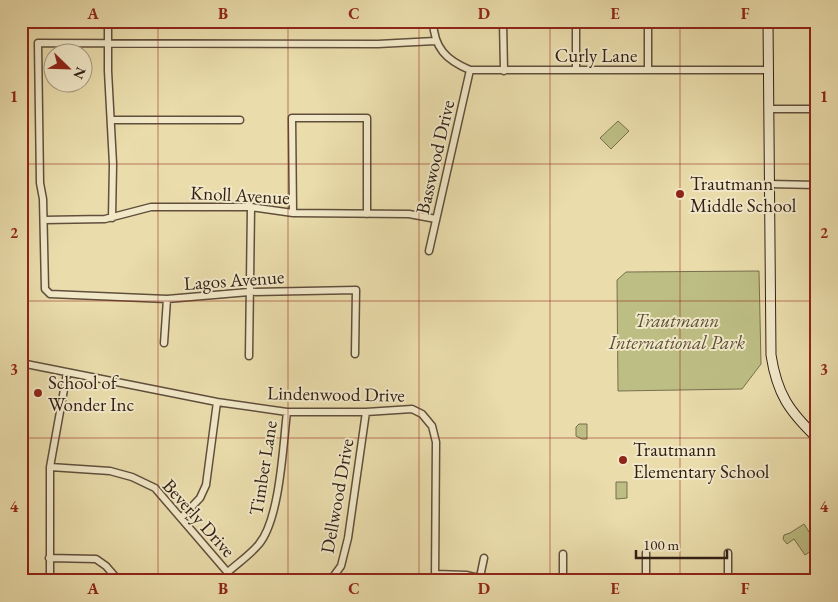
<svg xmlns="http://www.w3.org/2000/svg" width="838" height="602" font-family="'EB Garamond',serif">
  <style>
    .park { fill: #bdbe84; stroke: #786f4e }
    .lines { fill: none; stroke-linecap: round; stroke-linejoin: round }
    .street-casing { stroke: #604f3c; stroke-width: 9 }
    .secondary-casing { stroke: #322017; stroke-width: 11 }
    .street { stroke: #f1e8c8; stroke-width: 6 }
    .secondary { stroke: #f1e8c8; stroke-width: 9 }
    .grid { fill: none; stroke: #8f2418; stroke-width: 1; stroke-opacity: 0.55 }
    .poi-dot { fill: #8f2418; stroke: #f1e8c8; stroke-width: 2 }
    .labels { text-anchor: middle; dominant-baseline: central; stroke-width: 4; stroke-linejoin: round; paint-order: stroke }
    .street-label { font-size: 19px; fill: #322017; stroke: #f1e8c8 }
    .poi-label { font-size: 19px; fill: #322017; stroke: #f1e8c8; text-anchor: start }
    .park-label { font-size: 19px; font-style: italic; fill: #5c4f38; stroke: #f1e8c8 }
    .neatline { fill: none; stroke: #8f2418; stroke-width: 2 }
    .grid-label { font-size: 16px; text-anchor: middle; font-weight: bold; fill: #8f2418 }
  </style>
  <rect width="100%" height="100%" fill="#eadcab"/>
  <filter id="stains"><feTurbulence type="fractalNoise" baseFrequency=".004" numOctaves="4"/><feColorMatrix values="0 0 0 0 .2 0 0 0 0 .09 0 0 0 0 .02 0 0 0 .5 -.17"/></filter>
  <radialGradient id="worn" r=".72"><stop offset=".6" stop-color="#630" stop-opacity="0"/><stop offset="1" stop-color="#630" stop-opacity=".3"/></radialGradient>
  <path class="park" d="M 618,121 L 629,131 L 611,149 L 600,138 Z
    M 759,271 L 761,364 L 742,389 L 618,391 L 617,280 L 626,272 Z
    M 579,424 L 587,424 L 587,439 L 582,439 L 576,436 L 576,427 Z
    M 616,482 L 627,482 L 627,498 L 616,499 Z
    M 804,524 L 817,544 L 817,547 L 805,555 L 794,539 L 787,544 L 783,539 L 784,535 L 790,533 Z"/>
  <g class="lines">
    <g class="street-casing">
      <path id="street" d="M 108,21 L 108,71 L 113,164 L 112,218
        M 433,21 C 434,48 446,60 470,70 L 768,70
        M 503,21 L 504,71
        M 576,21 L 576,70
        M 648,21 L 724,22
        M 768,23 L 817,23
        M 648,70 L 648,21
        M 769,109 L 817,109
        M 111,120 L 240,120
        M 769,184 L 817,185
        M 293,213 L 292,118 L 367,118 L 367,214
        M 44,220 L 105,219 L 151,207 L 251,207 L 293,213 L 409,214 L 436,219
        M 429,251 L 470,70
        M 164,343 L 167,299
        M 355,354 L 356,290 L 249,292 L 167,299 L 50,294 L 45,289 L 43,199 L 40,183 L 38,43 L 378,44 L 435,41
        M 249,356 L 251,207
        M 21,363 L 217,402 L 287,412 L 366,412 L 412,409 L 422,414 L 432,426 L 436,442 L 435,581
        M 50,467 L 110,471 L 132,477 L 155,488 L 235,581
        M 181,518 L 200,498 L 206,485 L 217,402
        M 49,558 L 96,559 L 106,566 L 119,581
        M 228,572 C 238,563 251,554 259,544 C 280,519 283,445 287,412
        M 436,574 L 466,575 L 491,581
        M 480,577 L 484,558
        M 50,581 L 50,467 L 67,373
        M 330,581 L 341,566 L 348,538 L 366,412
        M 563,581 L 563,554
        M 646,581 L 646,553
        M 728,581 L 728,553"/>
    </g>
    <g class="secondary-casing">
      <path id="secondary" d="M 768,21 L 771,355 C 777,394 789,411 817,438"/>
    </g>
    <use href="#street" class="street"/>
    <use href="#secondary" class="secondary"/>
  </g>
  <path class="grid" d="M 158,21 L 158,581M 288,21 L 288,581M 419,21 L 419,581M 550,21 L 550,581M 680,21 L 680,581M 21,164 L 817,164M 21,301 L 817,301M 21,438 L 817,438"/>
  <g class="poi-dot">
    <circle cx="680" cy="194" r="5"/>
    <circle cx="38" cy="393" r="5"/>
    <circle cx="623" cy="460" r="5"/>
  </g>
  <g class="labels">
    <g class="street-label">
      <text x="596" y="55">Curly Lane</text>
      <text transform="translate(435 157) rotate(-77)">Basswood Drive</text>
      <text transform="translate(240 195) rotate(3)">Knoll Avenue</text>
      <text transform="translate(234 280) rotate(-4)">Lagos Avenue</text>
      <text transform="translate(336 394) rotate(1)">Lindenwood Drive</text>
      <text transform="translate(263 468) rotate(-81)">Timber Lane</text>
      <text transform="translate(337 496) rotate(-80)">Dellwood Drive</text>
      <text transform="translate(199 518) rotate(48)">Beverly Drive</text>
    </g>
    <g class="poi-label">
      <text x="690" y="183">Trautmann<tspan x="690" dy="22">Middle School</tspan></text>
      <text x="48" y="382">School of<tspan x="48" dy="22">Wonder Inc</tspan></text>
      <text x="633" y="449">Trautmann<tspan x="633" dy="22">Elementary School</tspan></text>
    </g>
    <g class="park-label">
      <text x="677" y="320">Trautmann<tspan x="677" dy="22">International Park</tspan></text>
    </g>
  </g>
  <rect width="838" height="602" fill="none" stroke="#eadcab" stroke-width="55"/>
  <g transform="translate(68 68) rotate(113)"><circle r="24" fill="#f1e8c8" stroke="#a59881"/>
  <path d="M0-4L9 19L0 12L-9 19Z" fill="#8f2418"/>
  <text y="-8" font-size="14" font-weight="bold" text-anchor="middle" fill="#322017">N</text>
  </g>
  <path d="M636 550v8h91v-8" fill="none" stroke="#322017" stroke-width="2.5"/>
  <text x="643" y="550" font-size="15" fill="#322017" stroke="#f1e8c8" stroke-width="4" paint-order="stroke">100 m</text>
  <rect x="28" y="28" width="782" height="546" class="neatline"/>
  <g class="grid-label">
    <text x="93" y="19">A</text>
    <text x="223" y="19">B</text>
    <text x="354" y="19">C</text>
    <text x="484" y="19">D</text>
    <text x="615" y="19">E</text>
    <text x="745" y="19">F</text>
    <text x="14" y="102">1</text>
    <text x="824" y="102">1</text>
    <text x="14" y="238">2</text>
    <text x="824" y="238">2</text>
    <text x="14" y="375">3</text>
    <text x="824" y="375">3</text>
    <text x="14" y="512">4</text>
    <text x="824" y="512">4</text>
    <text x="93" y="594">A</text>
    <text x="223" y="594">B</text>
    <text x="354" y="594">C</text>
    <text x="484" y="594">D</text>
    <text x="615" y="594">E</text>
    <text x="745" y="594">F</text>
  </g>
  <rect width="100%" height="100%" filter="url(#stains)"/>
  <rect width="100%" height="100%" fill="url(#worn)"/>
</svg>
